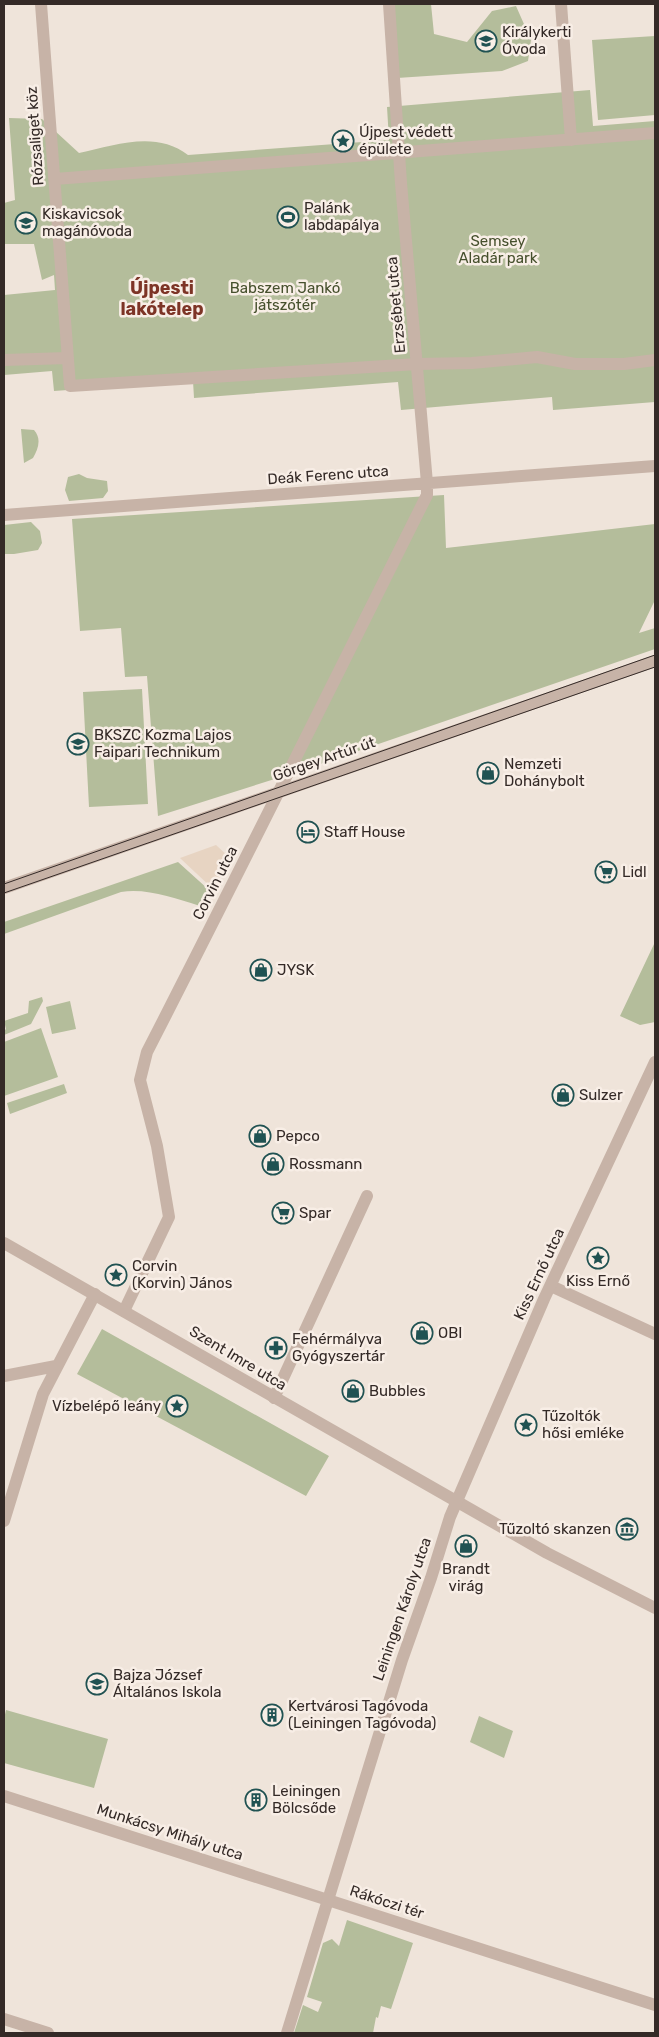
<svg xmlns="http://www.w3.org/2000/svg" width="659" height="2037" font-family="Rubik,sans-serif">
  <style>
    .green { fill: #b4bd9b }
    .plaza { fill: #e7d4c2 }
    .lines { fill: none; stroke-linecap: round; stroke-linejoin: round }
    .pedestrian { stroke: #c7b3a7; stroke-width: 12 }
    .minor { stroke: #c7b3a7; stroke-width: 12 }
    .tertiary { stroke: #c7b3a7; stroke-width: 12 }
    .tram { stroke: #342a27; stroke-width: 1 }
    .labels { text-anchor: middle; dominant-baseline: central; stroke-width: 5; stroke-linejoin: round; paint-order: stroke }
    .poi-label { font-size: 15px; fill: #342a27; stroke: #f8eee6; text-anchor: start }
    .street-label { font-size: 15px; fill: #342a27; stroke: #f8eee6 }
    .park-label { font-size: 15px; fill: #46502d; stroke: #f8eee6 }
    .quarter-label { font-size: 18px; font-weight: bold; fill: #7d3426; stroke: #f8eee6 }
  </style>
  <rect width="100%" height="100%" fill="#efe4da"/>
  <path class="green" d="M 390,4 L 431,4 L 434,34 L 467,42 L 492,11 L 516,6 L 531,40 L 528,61 L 502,71 L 397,78 Z
    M 655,36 L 655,115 L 598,120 L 592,40 Z
    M 590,90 L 593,126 L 655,121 L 655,402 L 553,410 L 552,397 L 401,410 L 398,382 L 194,398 L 193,381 L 54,391 L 52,371 L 4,375 L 4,295 L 55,290 L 54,275 L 42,280 L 34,244 L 4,244 L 4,203 L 15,200 L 9,118 L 42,119 L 79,153 C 115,145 156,130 188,155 L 389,140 L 387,107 Z
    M 21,429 L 34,430 C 42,439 38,449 33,458 L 24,463 Z
    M 79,474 L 87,478 L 107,481 L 108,491 L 103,498 L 69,501 L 65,490 L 68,477 Z
    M 444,495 L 446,548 L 655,524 L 655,600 L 639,633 L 655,628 L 655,649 L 297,772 L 158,816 L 147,676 L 125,677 L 121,628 L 80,631 L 72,519 Z
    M 31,522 L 40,531 L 42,543 L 38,550 L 14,554 L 4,554 L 4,525 Z
    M 142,689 L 148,804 L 89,807 L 83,692 Z
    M 178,862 L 209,890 L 200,906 C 174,898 147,888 121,892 L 4,934 L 4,922 Z
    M 655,942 L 655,1022 L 640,1025 L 620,1016 Z
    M 42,997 L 43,1001 L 31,1024 L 4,1035 L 4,1031 L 6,1029 L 4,1021 L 28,1013 L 29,1001 Z
    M 70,1001 L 76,1029 L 52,1034 L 46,1007 Z
    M 41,1028 L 58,1077 L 4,1096 L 4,1042 Z
    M 64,1084 L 67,1093 L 10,1114 L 7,1103 Z
    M 102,1329 L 329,1456 L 306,1496 L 77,1374 Z
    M 6,1710 L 108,1739 L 94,1788 L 4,1763 L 4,1719 Z
    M 479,1716 L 513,1731 L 504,1758 L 470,1742 Z
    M 347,1920 L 413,1943 L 391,2009 L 381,2006 L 378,2018 L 376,2017 L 373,2033 L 294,2033 L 303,2005 L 318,2012 L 322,2002 L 307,1997 L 323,1943 L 332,1939 L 339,1946 Z"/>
  <path class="plaza" d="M 216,845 L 230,858 L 213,889 L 180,858 Z"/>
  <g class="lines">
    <path class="pedestrian" d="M 41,4 L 70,386 L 417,364 L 472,363 L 537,357 L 575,364 L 624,364 L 655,360
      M 389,4 L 401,183 L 427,483
      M 561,4 L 571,140
      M 55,179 L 655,133
      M 4,360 L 68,358
      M 274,1398 L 367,1196"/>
    <path class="minor" d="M 4,515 L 655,466
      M 551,1286 L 655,1334
      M 124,1311 L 169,1217 L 157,1146 L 140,1080 L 147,1052 C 242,867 334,681 427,495 L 427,483
      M 4,1376 L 56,1366
      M 456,1501 L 547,1553 L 655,1608
      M 4,1521 L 43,1394 L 95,1294
      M 4,1796 L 655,2005
      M 4,2019 L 48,2033"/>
    <path class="tertiary" d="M 4,888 L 655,661
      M 4,1243 L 456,1501
      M 287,2033 L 402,1660 L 431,1578 L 450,1517 L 544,1299 L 655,1062"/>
    <path class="tram" d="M 4,884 L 655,655
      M 4,893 L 655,667"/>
  </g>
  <defs>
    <g id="school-ring" transform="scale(1.125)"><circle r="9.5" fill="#f8eee6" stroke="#205252" stroke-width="1.5"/><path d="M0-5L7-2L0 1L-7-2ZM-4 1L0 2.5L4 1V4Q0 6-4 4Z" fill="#205252"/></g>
    <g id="sight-ring" transform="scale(1.125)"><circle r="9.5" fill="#f8eee6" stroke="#205252" stroke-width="1.5"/><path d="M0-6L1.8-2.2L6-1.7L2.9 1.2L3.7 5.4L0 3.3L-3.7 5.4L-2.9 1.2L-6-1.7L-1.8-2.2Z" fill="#205252"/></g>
    <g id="stadium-ring" transform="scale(1.125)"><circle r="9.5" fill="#f8eee6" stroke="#205252" stroke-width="1.5"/><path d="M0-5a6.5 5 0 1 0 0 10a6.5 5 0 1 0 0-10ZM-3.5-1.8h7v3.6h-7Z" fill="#205252"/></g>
    <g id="shop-ring" transform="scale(1.125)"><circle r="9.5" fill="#f8eee6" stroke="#205252" stroke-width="1.5"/><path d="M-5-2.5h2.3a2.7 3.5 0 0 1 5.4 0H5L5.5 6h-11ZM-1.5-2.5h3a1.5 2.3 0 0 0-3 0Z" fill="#205252"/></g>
    <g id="hotel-ring" transform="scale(1.125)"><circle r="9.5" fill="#f8eee6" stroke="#205252" stroke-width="1.5"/><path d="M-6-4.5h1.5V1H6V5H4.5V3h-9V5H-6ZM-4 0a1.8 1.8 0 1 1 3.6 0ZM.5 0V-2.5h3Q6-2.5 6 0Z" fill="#205252"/></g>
    <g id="supermarket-ring" transform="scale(1.125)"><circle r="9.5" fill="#f8eee6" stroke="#205252" stroke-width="1.5"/><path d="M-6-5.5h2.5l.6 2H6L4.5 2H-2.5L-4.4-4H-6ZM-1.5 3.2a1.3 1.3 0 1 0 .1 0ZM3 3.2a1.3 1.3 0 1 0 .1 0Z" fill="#205252"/></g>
    <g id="pharmacy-ring" transform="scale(1.125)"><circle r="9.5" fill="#f8eee6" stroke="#205252" stroke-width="1.5"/><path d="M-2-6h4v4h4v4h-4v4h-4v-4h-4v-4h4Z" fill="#205252"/></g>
    <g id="museum-ring" transform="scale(1.125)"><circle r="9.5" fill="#f8eee6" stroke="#205252" stroke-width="1.5"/><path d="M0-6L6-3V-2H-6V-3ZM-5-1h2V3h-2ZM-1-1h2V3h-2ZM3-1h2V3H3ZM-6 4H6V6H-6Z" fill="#205252"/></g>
    <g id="building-ring" transform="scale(1.125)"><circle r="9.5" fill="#f8eee6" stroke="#205252" stroke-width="1.5"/><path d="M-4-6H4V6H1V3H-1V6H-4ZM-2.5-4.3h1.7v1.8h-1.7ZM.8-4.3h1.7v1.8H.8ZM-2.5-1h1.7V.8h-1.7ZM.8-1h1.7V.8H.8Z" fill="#205252"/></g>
  </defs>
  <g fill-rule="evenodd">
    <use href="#school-ring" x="486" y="41"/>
    <use href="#sight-ring" x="343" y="141"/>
    <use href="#stadium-ring" x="288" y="217"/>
    <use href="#school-ring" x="26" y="223"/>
    <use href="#school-ring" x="78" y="744"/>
    <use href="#shop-ring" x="488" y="773"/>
    <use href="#hotel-ring" x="308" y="832"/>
    <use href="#supermarket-ring" x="606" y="872"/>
    <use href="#shop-ring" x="261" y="970"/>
    <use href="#shop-ring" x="563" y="1095"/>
    <use href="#shop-ring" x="260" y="1136"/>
    <use href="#shop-ring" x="273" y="1164"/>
    <use href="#supermarket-ring" x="283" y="1213"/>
    <use href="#sight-ring" x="598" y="1258"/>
    <use href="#sight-ring" x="116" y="1275"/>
    <use href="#shop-ring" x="422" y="1333"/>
    <use href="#pharmacy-ring" x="276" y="1348"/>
    <use href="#shop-ring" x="353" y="1391"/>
    <use href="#sight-ring" x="177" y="1406"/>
    <use href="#sight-ring" x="526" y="1425"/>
    <use href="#museum-ring" x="627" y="1529"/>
    <use href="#shop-ring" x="466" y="1546"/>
    <use href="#school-ring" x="97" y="1684"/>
    <use href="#building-ring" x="272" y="1715"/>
    <use href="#building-ring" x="256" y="1800"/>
  </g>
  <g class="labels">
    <g class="poi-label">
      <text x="502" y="32">Királykerti<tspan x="502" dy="17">Óvoda</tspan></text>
      <text x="359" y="132">Újpest védett<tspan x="359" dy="17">épülete</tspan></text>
      <text x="304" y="208">Palánk<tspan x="304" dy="17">labdapálya</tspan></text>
      <text x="42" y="214">Kiskavicsok<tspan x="42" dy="17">magánóvoda</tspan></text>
      <text x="94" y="735">BKSZC Kozma Lajos<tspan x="94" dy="17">Faipari Technikum</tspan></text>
      <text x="504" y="764">Nemzeti<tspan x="504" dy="17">Dohánybolt</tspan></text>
      <text x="324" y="832">Staff House</text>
      <text x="622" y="872">Lidl</text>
      <text x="277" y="970">JYSK</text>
      <text x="579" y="1095">Sulzer</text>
      <text x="276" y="1136">Pepco</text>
      <text x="289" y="1164">Rossmann</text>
      <text x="299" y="1213">Spar</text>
      <text x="132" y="1266">Corvin<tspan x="132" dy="17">(Korvin) János</tspan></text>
      <text x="598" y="1281" text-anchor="middle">Kiss Ernő</text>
      <text x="438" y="1333">OBI</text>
      <text x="292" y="1339">Fehérmályva<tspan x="292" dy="17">Gyógyszertár</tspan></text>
      <text x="369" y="1391">Bubbles</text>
      <text x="161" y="1406" text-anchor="end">Vízbelépő leány</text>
      <text x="542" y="1416">Tűzoltók<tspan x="542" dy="17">hősi emléke</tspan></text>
      <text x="611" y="1529" text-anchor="end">Tűzoltó skanzen</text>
      <text x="466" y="1569" text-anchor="middle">Brandt<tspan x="466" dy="17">virág</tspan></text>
      <text x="113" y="1675">Bajza József<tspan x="113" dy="17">Általános Iskola</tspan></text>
      <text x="288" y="1706">Kertvárosi Tagóvoda<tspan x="288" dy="17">(Leiningen Tagóvoda)</tspan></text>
      <text x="272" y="1791">Leiningen<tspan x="272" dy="17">Bölcsőde</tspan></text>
    </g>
    <g class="street-label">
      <text transform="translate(35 136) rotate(-94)">Rózsaliget köz</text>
      <text transform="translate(396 305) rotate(-95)">Erzsébet utca</text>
      <text transform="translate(328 475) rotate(-4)">Deák Ferenc utca</text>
      <text transform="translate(324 759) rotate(-19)">Görgey Artúr út</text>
      <text transform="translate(215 883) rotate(-63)">Corvin utca</text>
      <text transform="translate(539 1274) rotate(-65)">Kiss Ernő utca</text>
      <text transform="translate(238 1358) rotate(31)">Szent Imre utca</text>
      <text transform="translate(402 1609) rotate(-71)">Leiningen Károly utca</text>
      <text transform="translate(170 1832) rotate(18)">Munkácsy Mihály utca</text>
      <text transform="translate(387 1902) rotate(18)">Rákóczi tér</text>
    </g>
    <g class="park-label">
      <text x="498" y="241">Semsey<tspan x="498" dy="17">Aladár park</tspan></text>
      <text x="285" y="288">Babszem Jankó<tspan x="285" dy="17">játszótér</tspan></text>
    </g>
    <g class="quarter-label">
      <text x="162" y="288">Újpesti<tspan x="162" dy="21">lakótelep</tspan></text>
    </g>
  </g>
  <rect width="659" height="2037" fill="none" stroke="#342a27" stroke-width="10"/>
</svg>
